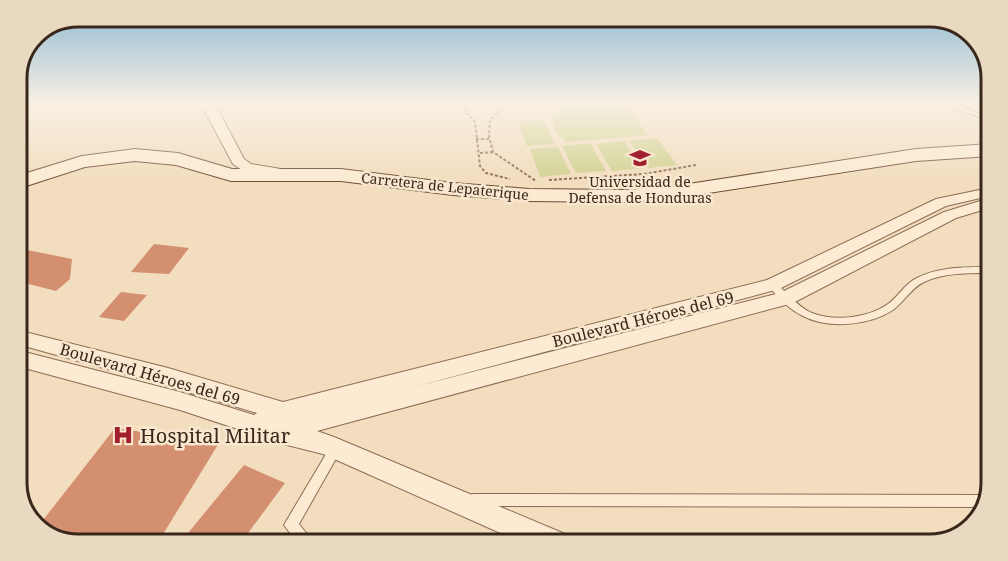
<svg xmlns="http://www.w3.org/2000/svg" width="1008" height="561" font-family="'Noto Serif',serif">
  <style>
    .green { fill: #d1d191 }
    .building { fill: #d48e70 }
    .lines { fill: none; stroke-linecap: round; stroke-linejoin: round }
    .lane-casing { stroke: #8c6c55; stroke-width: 2 }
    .street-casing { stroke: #8c6c55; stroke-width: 2 }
    .secondary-casing { stroke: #6e4d38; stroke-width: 2 }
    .path { stroke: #8c6c55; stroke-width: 2; stroke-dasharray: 3 2; stroke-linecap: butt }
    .lane { fill: #fcebd2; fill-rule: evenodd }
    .street { fill: #fcebd2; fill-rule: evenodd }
    .secondary { fill: #fcebd2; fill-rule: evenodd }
    .labels { text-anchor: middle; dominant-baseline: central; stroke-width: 5; stroke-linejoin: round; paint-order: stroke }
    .far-poi-label { font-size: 14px; fill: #3a271b; stroke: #f9e8cf }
    .far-street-label { font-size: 14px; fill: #3a271b; stroke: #f9e8cf }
    .street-label { font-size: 16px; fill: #3a271b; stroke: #f9e8cf }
    .near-poi-label { font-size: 20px; fill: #3a271b; stroke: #f9e8cf; text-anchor: start }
    .rim { fill: none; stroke: #3a271b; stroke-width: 3 }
  </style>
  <rect width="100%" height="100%" fill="#f2ddbe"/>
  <path class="green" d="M 566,104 L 625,104 L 648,135 L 567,142 C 556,133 551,128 553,114 Z
    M 544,120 L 555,144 L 527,146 L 518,122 Z
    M 657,138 L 677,165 L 648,168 L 629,141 Z
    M 624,141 L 641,168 L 642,168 L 612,171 L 596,144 Z
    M 590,143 L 606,171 L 576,173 L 562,146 Z
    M 558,147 L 571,174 L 540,177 L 530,149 Z"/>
  <path class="building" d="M 154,244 L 189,248 L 169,274 L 131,272 Z
    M 17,248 L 72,259 L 70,279 L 56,291 L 17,281 Z
    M 121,292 L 147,295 L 124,321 L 99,317 Z
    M 115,428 L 219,443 L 157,544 L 78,544 L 47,536 L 40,524 Z
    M 244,465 L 285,483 L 240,544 L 179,544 Z"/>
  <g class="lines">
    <g class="lane-casing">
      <path id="lane" d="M 642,104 L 648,104 L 648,105 L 645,107 Z
        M 941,104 L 951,104 L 991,117 L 991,121 Z
        M 988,267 L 988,273 C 967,273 943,273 924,282 C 911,288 904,302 893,310 C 869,326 828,329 803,316 C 790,310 777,297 768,285 L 773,282 L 776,283 C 787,293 798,307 812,313 C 834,322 868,318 888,304 C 898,297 904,285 915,279 C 936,267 964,267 988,267 Z
        M 336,443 L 340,444 L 342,448 L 299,524 L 311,539 L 313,544 L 298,544 L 284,525 L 332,444 Z
        M 473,494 L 984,495 L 984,507 L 473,506 L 468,504 L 467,500 L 468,496 Z"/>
    </g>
    <g class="street-casing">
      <path id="street" d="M 201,104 L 214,104 L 217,108 L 244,159 L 251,164 L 287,170 L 289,173 L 287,176 L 282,177 L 242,170 L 233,164 Z
        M 989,188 L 989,196 L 946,206 L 779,289 L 414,387 L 780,293 L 944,212 L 980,201 L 989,200 L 989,208 L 956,218 L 793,303 L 317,431 L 334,437 L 565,534 L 568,544 L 525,544 L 323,454 L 283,444 L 180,410 L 17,366 L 17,350 L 180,392 L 254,415 L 257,413 L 168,386 L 17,344 L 17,330 L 168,368 L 283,402 L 767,280 L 936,199 Z"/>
    </g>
    <g class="secondary-casing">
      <path id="secondary" d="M 990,144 L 990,156 L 916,161 L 669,199 L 626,202 L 529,201 L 453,195 L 341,181 L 231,181 L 176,165 L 135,161 L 85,167 L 17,189 L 17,176 L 82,156 L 135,149 L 178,153 L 232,169 L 341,169 L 453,183 L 529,189 L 626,190 L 669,187 L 916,149 Z"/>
    </g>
    <path class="path" d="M 468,104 L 465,110 L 475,122 L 480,166 L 486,173 L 510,179
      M 509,104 L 490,120 L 489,136 L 493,152 L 536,181
      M 476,139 L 489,139
      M 480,153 L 493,152
      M 549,180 L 644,174 L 696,165"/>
    <use href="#lane" class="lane"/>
    <use href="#street" class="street"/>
    <use href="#secondary" class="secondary"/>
  </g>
  <linearGradient id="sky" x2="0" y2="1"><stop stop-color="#8cbad4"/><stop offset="0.57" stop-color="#f9f0e2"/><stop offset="1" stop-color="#f9f0e2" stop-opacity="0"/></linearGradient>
  <rect width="1008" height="183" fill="url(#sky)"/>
  <defs>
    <g id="university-bare" transform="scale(1.62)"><path d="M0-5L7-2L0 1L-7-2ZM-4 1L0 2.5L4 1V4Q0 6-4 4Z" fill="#a11f2f" stroke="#f9e8cf" stroke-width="2.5" paint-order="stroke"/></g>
    <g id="hospital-bare" transform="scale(1.62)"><path d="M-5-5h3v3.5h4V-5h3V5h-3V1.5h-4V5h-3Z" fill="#a11f2f" stroke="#f9e8cf" stroke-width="2.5" paint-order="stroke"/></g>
  </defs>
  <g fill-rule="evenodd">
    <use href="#university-bare" x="640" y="158"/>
    <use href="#hospital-bare" x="123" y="435"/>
  </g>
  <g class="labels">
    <g class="far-poi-label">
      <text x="640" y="181">Universidad de<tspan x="640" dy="16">Defensa de Honduras</tspan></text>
    </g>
    <g class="far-street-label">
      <text transform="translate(445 186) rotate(6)">Carretera de Lepaterique</text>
    </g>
    <g class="street-label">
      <text transform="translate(643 319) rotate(-14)">Boulevard Héroes del 69</text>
      <text transform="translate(150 374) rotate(16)">Boulevard Héroes del 69</text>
    </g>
    <g class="near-poi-label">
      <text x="140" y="435">Hospital Militar</text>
    </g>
  </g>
  <path d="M0 0H1008V561H0ZM78 27H930A51 51 0 0 1 981 78V483A51 51 0 0 1 930 534H78A51 51 0 0 1 27 483V78A51 51 0 0 1 78 27Z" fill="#ead9c1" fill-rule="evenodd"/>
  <path class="rim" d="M78 27H930A51 51 0 0 1 981 78V483A51 51 0 0 1 930 534H78A51 51 0 0 1 27 483V78A51 51 0 0 1 78 27Z"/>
</svg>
